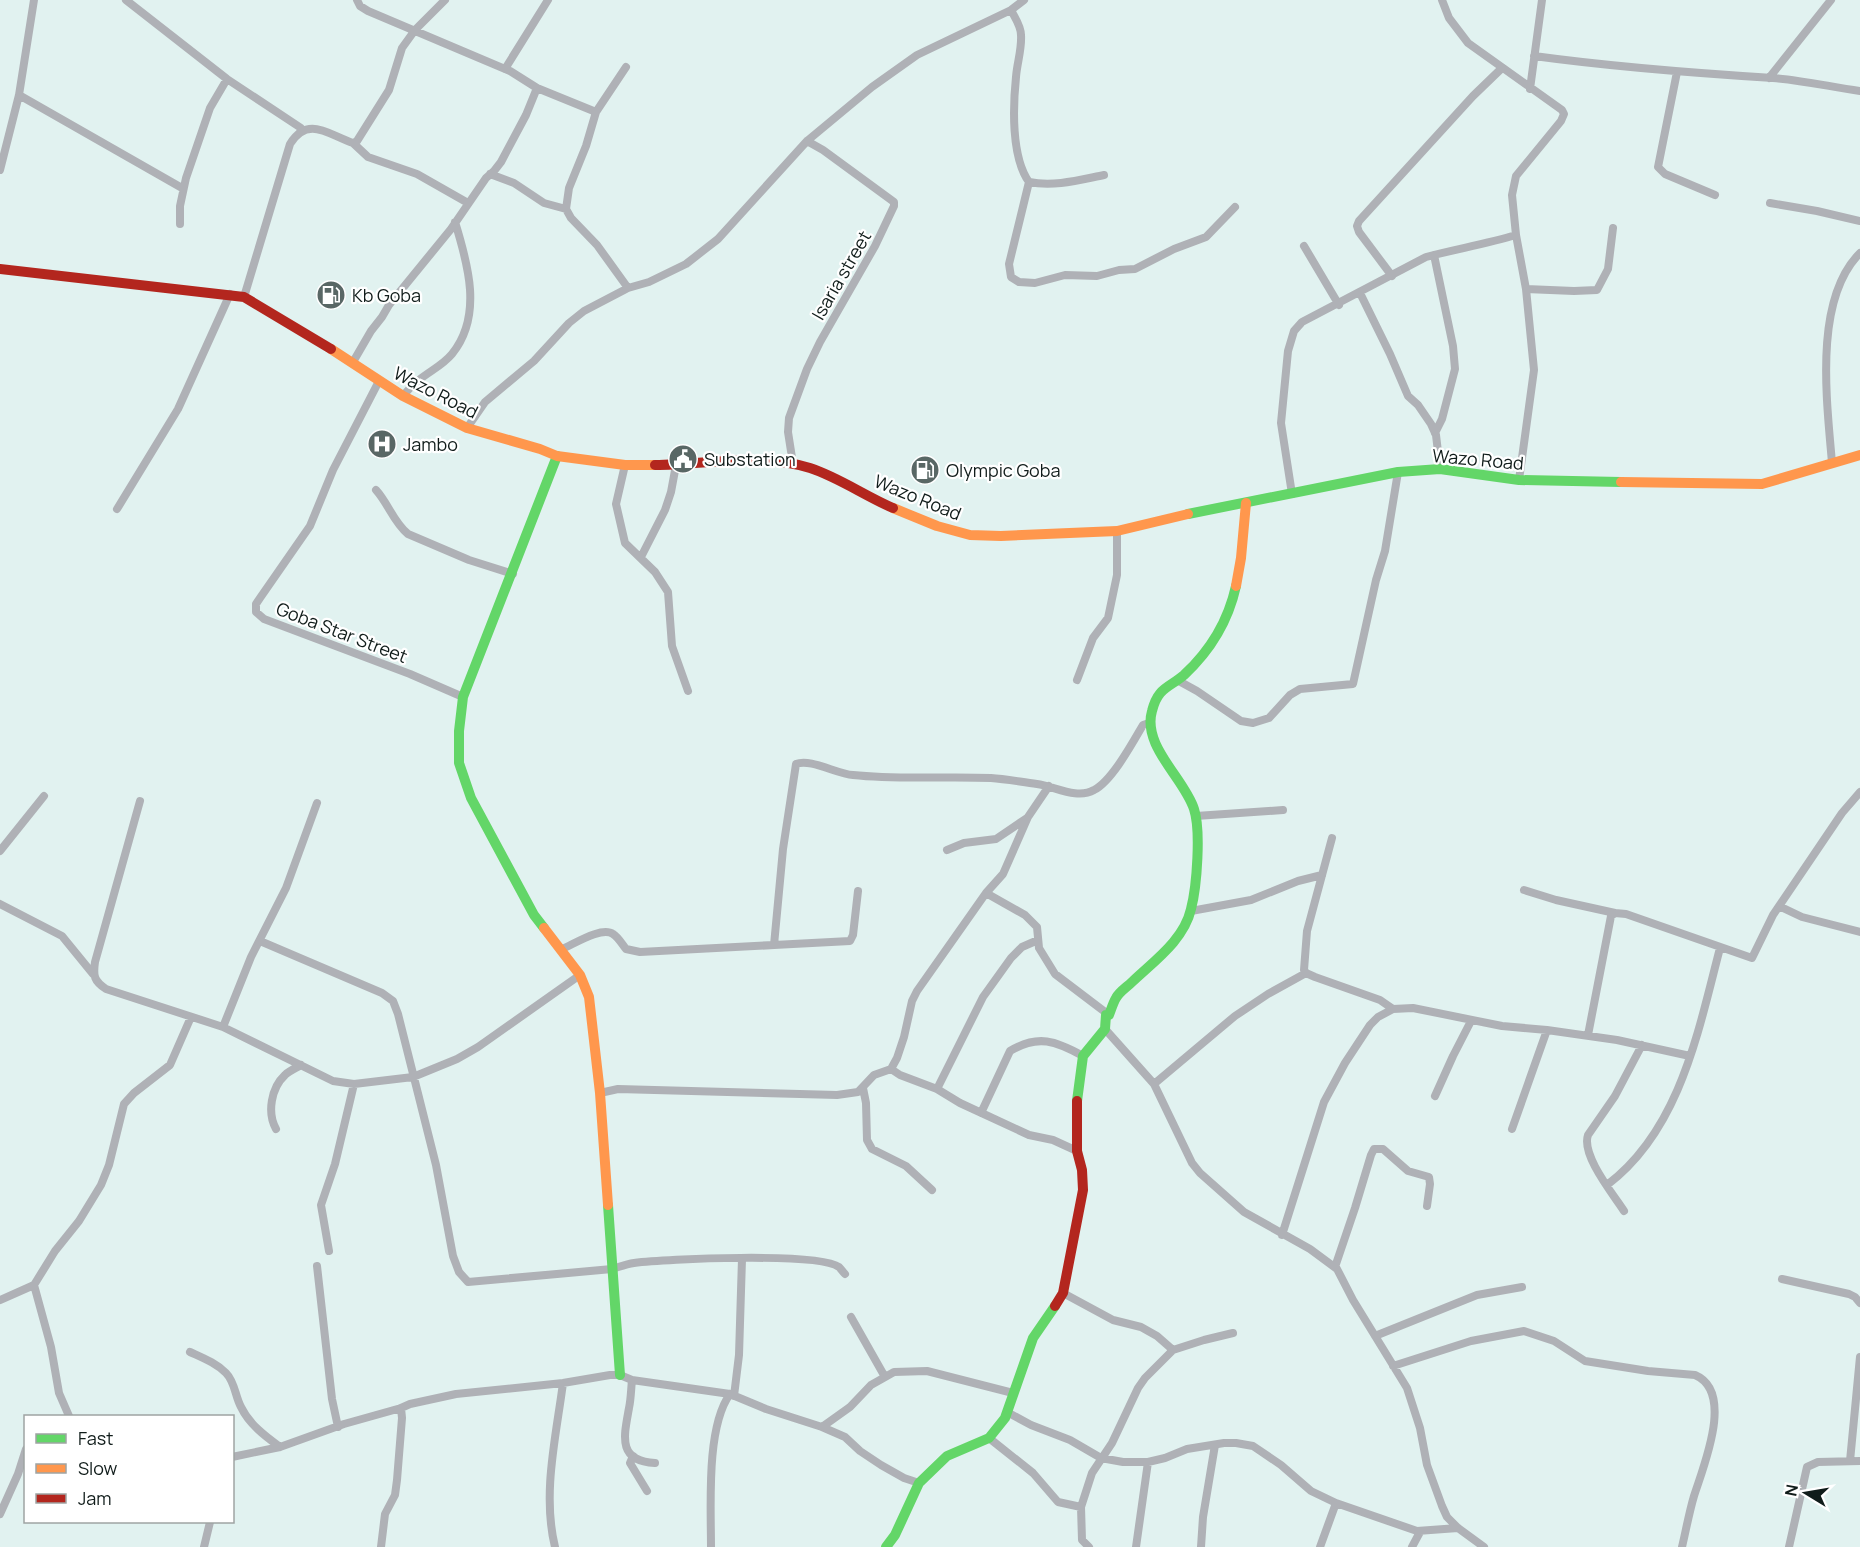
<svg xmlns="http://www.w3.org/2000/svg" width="1860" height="1547" font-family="Manrope,sans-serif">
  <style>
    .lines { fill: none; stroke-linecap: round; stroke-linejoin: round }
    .street { stroke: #afb1b6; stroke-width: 8 }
    .fast { stroke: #63d668; stroke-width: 10 }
    .slow { stroke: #ff974d; stroke-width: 10 }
    .jam { stroke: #b3261e; stroke-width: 10 }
    .labels { text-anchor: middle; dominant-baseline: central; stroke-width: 4.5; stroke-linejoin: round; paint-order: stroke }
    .street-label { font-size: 18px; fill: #101c1a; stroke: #fff }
    .poi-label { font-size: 18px; fill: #101c1a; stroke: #fff; text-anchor: start }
  </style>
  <rect width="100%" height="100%" fill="#e1f2f0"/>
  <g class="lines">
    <path class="street" d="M 126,0 L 227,79 L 301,128 L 300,132
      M 357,0 L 360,6 L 368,11 L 510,71 L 537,88 L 596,112
      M 1442,0 L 1449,18 L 1468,43 L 1562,110 L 1564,114 L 1561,121 L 1516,176 L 1512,195 L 1516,235 L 1526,289 L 1534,370 L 1519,480
      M 1011,10 C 1015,18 1021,26 1021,35 C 1022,49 1017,63 1016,77 C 1013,106 1011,157 1029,182 C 1054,187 1079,180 1104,175
      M 1534,56 C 1614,67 1693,73 1773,78 C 1802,80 1831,87 1860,91
      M 626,67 L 596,112 L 586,146 L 569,188 L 566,209 L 571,218 L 597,245 L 628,288
      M 505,69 L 548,0
      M 1677,72 L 1658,167 L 1665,174 L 1715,195
      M 1769,78 L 1831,0
      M 1530,89 L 1542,0
      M 19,95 L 182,188
      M 353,143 L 368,157 L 417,174 L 468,203
      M 0,170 L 19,95 L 34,0
      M 490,174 L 514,183 L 544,203 L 566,209
      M 1029,182 L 1009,264 L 1011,277 L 1019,282 L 1035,283 L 1065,275 L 1097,276 L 1119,270 L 1135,269 L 1174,249 L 1206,237 L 1235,207
      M 1770,203 L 1817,211 L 1860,221
      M 180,224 L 180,206 L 186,178 L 210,108 L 227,79
      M 1304,246 L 1339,305
      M 1434,255 L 1453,346 L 1455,369 L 1442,419 L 1435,433
      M 1392,276 L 1359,232 L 1357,226 L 1359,221 L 1473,96 L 1502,68
      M 1526,289 L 1574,291 L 1597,290 L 1608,269 L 1613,228
      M 1360,293 L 1390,354 L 1408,396 L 1418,405 L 1431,424 L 1436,435 L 1440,469
      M 244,297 L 290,144 C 308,115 329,135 353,143 L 357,141 L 389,90 L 402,48 L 415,30 L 445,0
      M 353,362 L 371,331 L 382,317 L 389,305 L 451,229 L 486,178 L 494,171 L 501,162 L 526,115 L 537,88
      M 379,381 L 333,470 L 310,526 L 260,598 L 256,604 L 256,612 L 264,619 L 410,674 L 463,697
      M 403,396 C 408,390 413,384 419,380 C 430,371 443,365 452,354 C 483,316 468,264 455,222
      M 467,428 L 485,402 L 534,361 L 569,323 L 584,311 L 628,288 L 649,282 L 686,264 L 718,239 L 807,141 L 872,87 L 917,55 L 1011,10 L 1024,0
      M 1832,463 C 1827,402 1813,300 1860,253
      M 793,464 L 788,432 L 789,418 L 807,369 L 820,342 L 875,246 L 894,206 L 894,202 L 823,150 L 807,141
      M 625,465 L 616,504 L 625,543 L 655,572 L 668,592 L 672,646 L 688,691
      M 376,490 C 388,503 394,523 408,534 L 469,560 L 513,574
      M 1292,494 L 1281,423 L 1288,351 L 1294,331 L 1302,322 L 1426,257 C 1456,249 1486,244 1516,235
      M 117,509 L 178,409 L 230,294
      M 641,557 L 665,510 L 671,492 L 676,465
      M 1077,680 L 1093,638 L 1108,618 L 1117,575 L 1117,531
      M 1177,680 L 1197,691 L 1241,721 L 1253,723 L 1269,718 L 1290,695 L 1300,689 L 1353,684 L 1376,580 L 1385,551 L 1398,472
      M 140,801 L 95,962 C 93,976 94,981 106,989 L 223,1027 L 333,1081 L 354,1084 L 413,1077 L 457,1059 L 478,1047 L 580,975
      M 1196,816 L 1283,810
      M 1332,838 L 1307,931 L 1304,970 L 1306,973 L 1315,977 L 1380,1000 L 1393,1009
      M 947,850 L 964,843 L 996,839 L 1027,818
      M 0,851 L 44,796
      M 1524,890 L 1556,900 L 1615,913
      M 858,891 L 853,935 L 850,941 L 774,945 L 783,849 L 796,764 C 810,758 837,774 853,775 C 899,780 945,776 991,778 C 1006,779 1021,782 1037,784 C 1054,786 1077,800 1094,790 C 1112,781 1133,742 1143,725 L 1149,723
      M 986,893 L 1025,915 L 1037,927 L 1039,948 L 1055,974 L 1109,1015
      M 0,904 L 62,936 L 93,974
      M 1779,906 L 1802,917 L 1860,932
      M 1191,911 L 1251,900 L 1298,881 L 1322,875
      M 260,941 L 382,993 L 393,1001 L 398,1014 L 436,1165 L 453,1256 L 459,1272 L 468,1282 L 612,1269 C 619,1267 626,1264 634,1263 C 666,1259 818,1252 839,1267 C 841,1269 843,1272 845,1274
      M 562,949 C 574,944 602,926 613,934 C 618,937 622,944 626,949 L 640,952 L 774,945
      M 223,1027 L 251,957 L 286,888 L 317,803
      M 1105,1029 L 1154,1084 L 1192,1163 L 1200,1173 L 1244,1212 L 1310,1249 L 1337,1269 L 1353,1300 L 1407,1388 L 1420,1428 L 1427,1465 L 1442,1506 L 1447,1517 L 1458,1528 L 1484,1547
      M 1588,1035 L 1611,916 L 1615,913 L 1626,914 L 1752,958 L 1773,915 L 1842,813 L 1860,792
      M 891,1069 L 900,1075 L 937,1089 L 960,1103 L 1029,1135 L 1053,1140 L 1077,1151
      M 1154,1084 L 1235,1016 L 1268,994 L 1306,973
      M 863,1088 L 866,1103 L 867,1140 L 872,1149 L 906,1166 L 932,1190
      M 937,1089 L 983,997 L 1011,958 L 1022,947 L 1038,940
      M 600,1093 L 618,1089 L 837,1095 L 858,1092 L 874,1075 L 891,1069 L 897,1058 L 904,1037 L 912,1001 L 917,991 L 986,893 L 1003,874 L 1028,817 L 1049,786
      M 1435,1096 L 1453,1056 L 1471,1021
      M 981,1113 L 1010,1051 C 1038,1034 1056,1041 1083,1056
      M 276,1129 C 267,1113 271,1088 285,1075 C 289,1071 296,1068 301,1065
      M 1512,1129 L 1547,1030
      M 1607,1185 C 1680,1130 1698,1032 1720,948
      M 1624,1211 C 1613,1194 1581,1155 1588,1135 L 1615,1096 L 1642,1045
      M 1282,1235 L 1324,1102 L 1345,1063 L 1370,1025 L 1378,1017 L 1393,1009 L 1413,1008 L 1502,1026 L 1547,1030 L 1617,1040 L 1690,1056
      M 329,1251 L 321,1205 L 335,1164 L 354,1084
      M 317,1266 L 332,1399 L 338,1427
      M 1335,1267 L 1355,1208 L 1371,1155 L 1374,1149 L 1383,1149 L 1408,1171 L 1429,1177 L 1430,1184 L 1427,1206
      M 1782,1279 L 1849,1294 L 1855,1297 L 1860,1303
      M 34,1285 L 51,1347 L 59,1393 L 69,1416
      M 1063,1293 L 1113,1320 L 1141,1327 L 1157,1336 L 1173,1350 L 1145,1378 L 1138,1388 L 1112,1443 L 1092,1473 L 1081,1507 L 1082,1540 L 1089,1547
      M 0,1300 L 34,1285 L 55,1251 L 79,1221 L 101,1185 L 109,1165 L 124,1104 L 134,1093 L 170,1065 L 191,1017
      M 851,1317 L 885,1377
      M 1375,1336 L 1477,1295 L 1522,1287
      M 1173,1350 L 1204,1340 L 1233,1333
      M 190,1352 C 203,1358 216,1363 226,1373 C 235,1382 235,1396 241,1407 C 249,1424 265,1436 280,1447
      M 1393,1366 L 1471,1341 L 1524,1331 L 1554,1341 L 1585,1361 L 1648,1371 L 1695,1375 C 1735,1392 1703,1467 1694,1496 C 1689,1513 1686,1530 1682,1547
      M 632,1380 C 631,1389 631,1399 629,1408 C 624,1436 617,1461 655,1463
      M 734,1396 L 739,1355 L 742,1259
      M 1007,1412 L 1031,1425 L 1070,1440 L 1101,1458 L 1123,1462 L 1148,1462 L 1165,1458 L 1187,1449 L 1224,1443 L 1236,1443 L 1253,1446 L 1281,1465 L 1311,1491 L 1336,1503 L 1417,1531 L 1458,1528
      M 822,1427 L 850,1407 L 871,1385 L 894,1372 L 927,1371 L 1013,1393
      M 989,1438 L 1033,1473 L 1058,1502 L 1081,1507
      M 633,1456 L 630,1463 L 647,1491
      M 232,1457 L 280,1447 L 344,1424 L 401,1408 L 410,1404 L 456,1394 L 563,1383 L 610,1375 L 620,1375 L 632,1380 L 730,1394 L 766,1409 L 822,1427 L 845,1437 L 860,1451 L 881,1465 L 904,1478 L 919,1483
      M 1850,1461 L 1860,1357
      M 0,1514 L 18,1474 L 26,1449
      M 204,1547 L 210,1522
      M 381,1547 L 385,1514 L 395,1495 L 397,1480 L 402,1418 L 401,1408
      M 555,1547 C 542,1494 556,1437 563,1383
      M 711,1547 C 711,1506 706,1427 730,1394
      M 1136,1547 L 1148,1462
      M 1201,1547 L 1203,1517 L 1215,1445
      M 1320,1547 L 1336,1503
      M 1412,1547 L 1420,1532
      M 1789,1547 L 1807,1467 L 1818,1462 L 1860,1461"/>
    <path class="fast" d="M 1188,514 L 1398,472 L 1440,469 L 1519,480 L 1621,482
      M 544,928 L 534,915 L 471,798 L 459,763 L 459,731 L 463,697 L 557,456
      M 1077,1101 L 1083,1056 L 1105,1029 L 1106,1015 L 1109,1015 C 1111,1010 1113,1003 1116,998 C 1119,992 1127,987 1132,982 C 1154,961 1184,940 1191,909 C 1197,886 1201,830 1194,809 C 1184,778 1142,746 1152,711 C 1158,687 1169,688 1184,675 C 1211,650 1228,622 1236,586
      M 608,1205 L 620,1375
      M 886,1547 L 895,1535 L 919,1483 L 947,1456 L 989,1438 L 1005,1418 L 1033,1338 L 1055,1306"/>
    <path class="slow" d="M 331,349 L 403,396 L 467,428 L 540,449 L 557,456 L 625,465 L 655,465
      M 1621,482 L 1762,484 L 1860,455
      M 893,508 L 937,526 L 970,535 L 1001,536 L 1117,531 L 1188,514
      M 1236,586 L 1241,558 L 1246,503
      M 544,928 L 580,975 L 589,997 L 600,1093 L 608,1205"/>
    <path class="jam" d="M 0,269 L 244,297 L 331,349
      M 655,465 C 706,465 759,452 810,468 C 838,477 865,496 893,508
      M 1055,1306 L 1063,1293 L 1083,1190 L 1082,1170 L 1077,1151 L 1077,1101"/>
  </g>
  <defs>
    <g id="fuel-disc" transform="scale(1.5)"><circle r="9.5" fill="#596765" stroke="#fff"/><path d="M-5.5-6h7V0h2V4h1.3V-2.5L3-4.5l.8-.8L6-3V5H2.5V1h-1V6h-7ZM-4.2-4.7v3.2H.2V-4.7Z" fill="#fff"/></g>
    <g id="hospital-disc" transform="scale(1.5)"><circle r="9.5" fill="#596765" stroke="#fff"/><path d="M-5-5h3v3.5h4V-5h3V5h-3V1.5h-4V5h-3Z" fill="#fff"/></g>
    <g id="civic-disc" transform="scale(1.5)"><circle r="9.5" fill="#596765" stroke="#fff"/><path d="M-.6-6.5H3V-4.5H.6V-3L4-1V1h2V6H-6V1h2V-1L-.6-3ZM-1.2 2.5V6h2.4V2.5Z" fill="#fff"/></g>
  </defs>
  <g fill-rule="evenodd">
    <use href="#fuel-disc" x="331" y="295"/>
    <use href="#hospital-disc" x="382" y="444"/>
    <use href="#civic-disc" x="683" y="459"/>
    <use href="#fuel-disc" x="925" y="470"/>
  </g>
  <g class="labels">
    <g class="street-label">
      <text transform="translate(841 275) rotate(-60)">Isaria street</text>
      <text transform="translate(436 392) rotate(27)">Wazo Road</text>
      <text transform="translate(1478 459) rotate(5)">Wazo Road</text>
      <text transform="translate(918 497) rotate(22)">Wazo Road</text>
      <text transform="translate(342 632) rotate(21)">Goba Star Street</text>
    </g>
    <g class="poi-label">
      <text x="352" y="295">Kb Goba</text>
      <text x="403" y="444">Jambo</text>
      <text x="704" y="459">Substation</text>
      <text x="946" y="470">Olympic Goba</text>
    </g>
  </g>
  <rect x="24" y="1415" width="210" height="108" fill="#ffffff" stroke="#9fa4a3" stroke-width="1.5"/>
  <rect x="36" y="1434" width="30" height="9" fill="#63d668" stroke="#9fa4a3" stroke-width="1.5"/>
  <text x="78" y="1445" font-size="18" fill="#101c1a">Fast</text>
  <rect x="36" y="1464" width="30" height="9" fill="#ff974d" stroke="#9fa4a3" stroke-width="1.5"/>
  <text x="78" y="1475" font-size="18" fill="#101c1a">Slow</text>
  <rect x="36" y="1494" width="30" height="9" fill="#b3261e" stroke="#9fa4a3" stroke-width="1.5"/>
  <text x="78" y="1505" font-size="18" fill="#101c1a">Jam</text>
  <g transform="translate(1806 1493) rotate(281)" stroke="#ffffff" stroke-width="4.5" paint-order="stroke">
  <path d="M0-4.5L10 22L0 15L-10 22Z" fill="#101c1a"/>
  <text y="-9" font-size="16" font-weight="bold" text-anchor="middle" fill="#101c1a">N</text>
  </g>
</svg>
